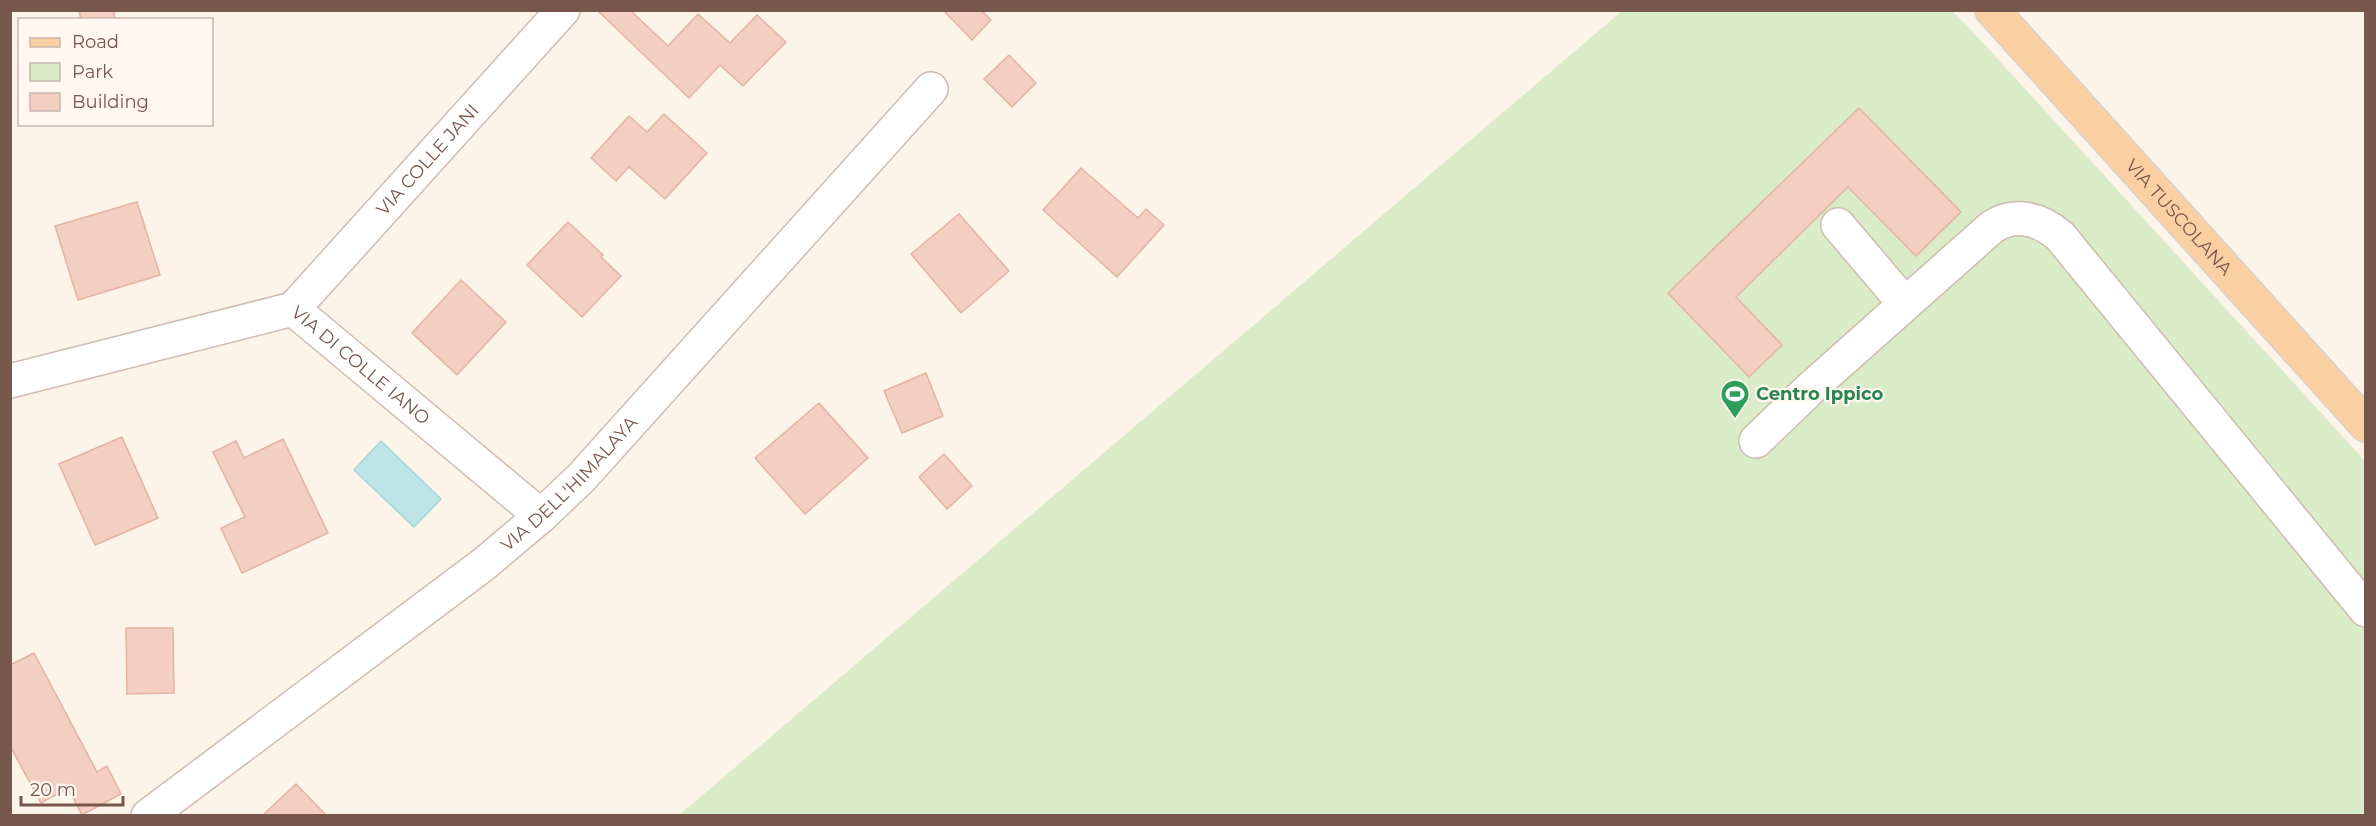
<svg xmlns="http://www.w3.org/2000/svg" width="2376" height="826" font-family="Montserrat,sans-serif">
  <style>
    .green { fill: #d9ebc7; fill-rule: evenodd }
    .water { fill: #bde5e7; stroke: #a3d6d8; stroke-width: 1.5 }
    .building { fill: #f2cfc1; stroke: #e4b3a1; stroke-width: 1.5 }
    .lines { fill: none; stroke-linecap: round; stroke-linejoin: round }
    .minor-casing { stroke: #d1bcb1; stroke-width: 36 }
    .major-casing { stroke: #d9d0cd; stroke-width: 36 }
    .minor { stroke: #fff; stroke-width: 33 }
    .major { stroke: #fad0a3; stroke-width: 33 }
    .labels { text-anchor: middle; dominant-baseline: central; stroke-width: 4.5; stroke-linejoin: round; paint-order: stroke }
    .street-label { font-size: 18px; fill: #77574c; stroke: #fff7f0 }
    .leisure-label { font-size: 18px; font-weight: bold; fill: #27864d; stroke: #fff7f0; text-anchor: start }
  </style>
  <rect width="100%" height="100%" fill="#fcf3e9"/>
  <path class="green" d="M 1622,11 L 1952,11 L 1973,32 L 2365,461 L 2365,815 L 678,816 ZM 1859,108 L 1960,212 L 1916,256 L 1848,187 L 1736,297 L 1782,345 L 1749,376 L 1668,293 Z"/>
  <path class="water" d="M 381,441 L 441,499 L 414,527 L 354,470 Z"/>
  <path class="building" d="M 79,10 L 114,10 L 115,20 L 81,20 Z
    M 597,10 L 630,10 L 668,46 L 698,14 L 730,43 L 757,15 L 786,42 L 743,86 L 720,65 L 689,98 Z
    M 943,10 L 981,10 L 991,20 L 972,40 Z
    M 1009,55 L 1036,83 L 1012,107 L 984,79 Z
    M 1859,108 L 1961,212 L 1916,256 L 1848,187 L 1736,297 L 1782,345 L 1749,377 L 1668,293 Z
    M 664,114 L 707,153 L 665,199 L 629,167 L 616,181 L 591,158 L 629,116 L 647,132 Z
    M 1081,168 L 1138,218 L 1146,209 L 1164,225 L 1117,277 L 1043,210 Z
    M 137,202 L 160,275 L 78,300 L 55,226 Z
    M 959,214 L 1009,271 L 961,313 L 911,254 Z
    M 568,222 L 603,255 L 601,257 L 621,276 L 582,317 L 527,265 Z
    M 461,280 L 506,322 L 457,375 L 412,333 Z
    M 926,373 L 943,416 L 902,433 L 884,391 Z
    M 819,403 L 868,458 L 805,514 L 755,458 Z
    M 122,437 L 158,518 L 95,545 L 59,464 Z
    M 283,439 L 328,533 L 242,573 L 221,528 L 245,517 L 213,452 L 236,441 L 244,458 Z
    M 944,454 L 972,486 L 947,509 L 919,477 Z
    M 126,628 L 173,628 L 174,693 L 127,694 Z
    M 34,653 L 97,772 L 107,766 L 121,794 L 82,815 L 68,788 L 41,803 L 10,746 L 10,665 Z
    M 296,784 L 327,816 L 262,816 Z"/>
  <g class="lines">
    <g class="minor-casing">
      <g id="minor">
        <path d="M 1838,225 L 1905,304"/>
        <path id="s1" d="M 293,309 L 563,10"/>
        <path id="s2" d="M 10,381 L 293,309 L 541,516"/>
        <path d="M 1756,441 L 1812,387 L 1992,227 C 2015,212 2040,219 2060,236 L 2366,610"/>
        <path id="s3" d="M 148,816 L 484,564 L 541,516 L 581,478 L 931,89"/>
      </g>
    </g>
    <g class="major-casing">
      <g id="major">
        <path id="s4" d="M 1992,10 L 2366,425"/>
      </g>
    </g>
    <use href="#minor" class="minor"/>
    <use href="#major" class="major"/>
  </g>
  <defs>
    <g id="stadium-pin" transform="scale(1.5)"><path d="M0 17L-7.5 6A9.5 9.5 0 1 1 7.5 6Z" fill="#2e9e5b" stroke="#fff7f0"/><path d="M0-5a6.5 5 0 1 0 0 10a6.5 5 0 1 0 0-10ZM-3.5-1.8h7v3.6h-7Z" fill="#fff"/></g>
  </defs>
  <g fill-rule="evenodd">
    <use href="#stadium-pin" x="1735" y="394"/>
  </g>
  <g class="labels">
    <g class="street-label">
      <text stroke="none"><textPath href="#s1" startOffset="201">VIA COLLE JANI</textPath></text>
      <text stroke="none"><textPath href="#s4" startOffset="279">VIA TUSCOLANA</textPath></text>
      <text stroke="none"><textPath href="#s2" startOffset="380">VIA DI COLLE IANO</textPath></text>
      <text stroke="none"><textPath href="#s3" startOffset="537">VIA DELL'HIMALAYA</textPath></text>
    </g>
    <g class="leisure-label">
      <text x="1756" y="394">Centro Ippico</text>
    </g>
  </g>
  <rect width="2376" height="826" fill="none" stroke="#77574c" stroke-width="24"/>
  <rect x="18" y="18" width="195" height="108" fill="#fff7f0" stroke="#c9b7ae" stroke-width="1.5"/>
  <rect x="30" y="38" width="30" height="9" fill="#fad0a3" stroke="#c9b7ae" stroke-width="1.5"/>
  <text x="72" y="48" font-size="18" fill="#77574c">Road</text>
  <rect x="30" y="63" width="30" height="18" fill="#d9ebc7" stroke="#c9b7ae" stroke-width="1.5"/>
  <text x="72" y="78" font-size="18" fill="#77574c">Park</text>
  <rect x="30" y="93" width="30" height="18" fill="#f2cfc1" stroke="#c9b7ae" stroke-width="1.5"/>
  <text x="72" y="108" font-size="18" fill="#77574c">Building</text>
  <path d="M21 796v9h102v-9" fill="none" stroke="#77574c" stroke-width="3"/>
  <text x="30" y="796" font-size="18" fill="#77574c" stroke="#fff7f0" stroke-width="4.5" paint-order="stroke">20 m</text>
</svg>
